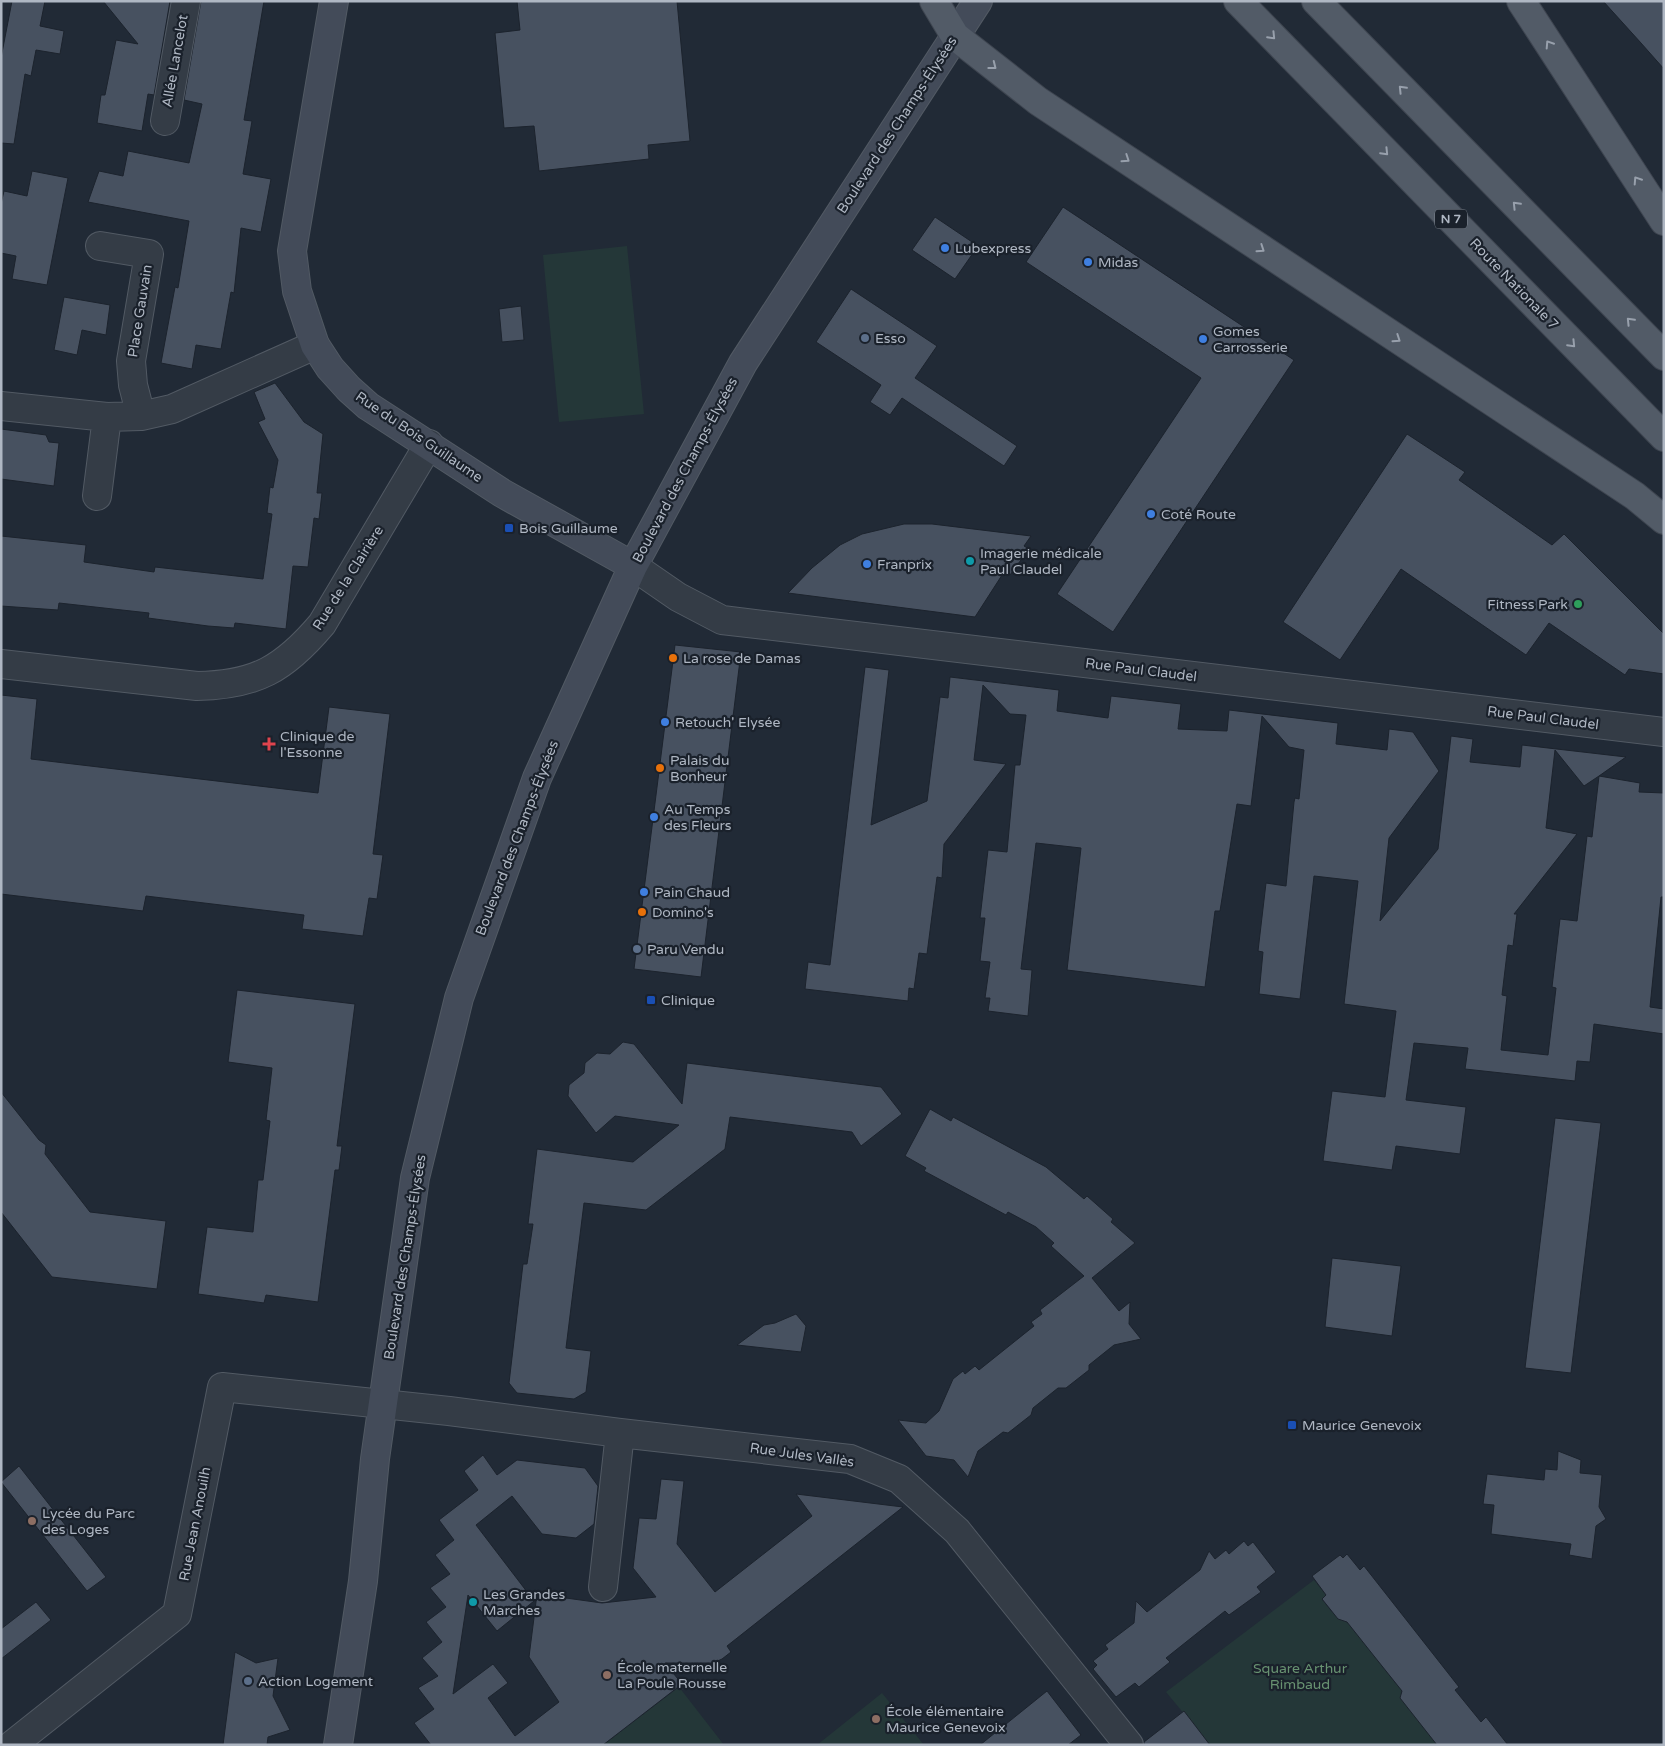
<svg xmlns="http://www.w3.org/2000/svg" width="1665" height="1746" font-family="'Varela Round',sans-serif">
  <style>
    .green { fill: #243738 }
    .building { fill: #475160; stroke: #1c232d; fill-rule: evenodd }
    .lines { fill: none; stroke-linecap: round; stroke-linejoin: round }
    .minor-casing { stroke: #525a64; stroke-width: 30 }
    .secondary-casing { stroke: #525a64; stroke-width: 30 }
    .primary-casing { stroke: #3e4550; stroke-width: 30 }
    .minor { stroke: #343c46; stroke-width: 28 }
    .secondary { stroke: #434b59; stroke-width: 28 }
    .primary { stroke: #525b67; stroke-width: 28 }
    .oneway { stroke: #98a0ac }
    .shop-dot { fill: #3f7fe0; stroke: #1a212b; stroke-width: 2 }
    .service-dot { fill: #5c6f8a; stroke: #1a212b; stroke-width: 2 }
    .transit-dot { fill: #1a4fb4; stroke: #1a212b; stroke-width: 2 }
    .culture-dot { fill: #0f9aa8; stroke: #1a212b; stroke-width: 2 }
    .leisure-dot { fill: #2e9e5b; stroke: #1a212b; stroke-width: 2 }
    .food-dot { fill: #e8710a; stroke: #1a212b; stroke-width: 2 }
    .health-dot { fill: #e0444e; stroke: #1a212b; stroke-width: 2 }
    .education-dot { fill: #8d6e63; stroke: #1a212b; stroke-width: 2 }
    .labels { text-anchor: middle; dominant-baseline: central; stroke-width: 4.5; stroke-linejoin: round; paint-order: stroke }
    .shield { fill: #1a212b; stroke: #828a95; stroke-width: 1 }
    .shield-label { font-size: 12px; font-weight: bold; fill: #afb7c3 }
    .street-label { font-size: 14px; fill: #afb7c3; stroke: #1a212b }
    .poi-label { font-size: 14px; fill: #afb7c3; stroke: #1a212b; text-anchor: start }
    .park-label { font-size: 14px; fill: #689271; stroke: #1a212b }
  </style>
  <rect width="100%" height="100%" fill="#212a36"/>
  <path class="green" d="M 627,246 L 644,414 L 559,422 L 543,255 Z
    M 1314,1580 L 1326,1595 L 1322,1599 L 1331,1611 L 1346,1619 L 1397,1685 L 1402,1681 L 1401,1697 L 1445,1736 L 1434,1745 L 1210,1745 L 1166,1692 Z
    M 679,1687 L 724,1745 L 603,1745 Z
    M 882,1693 L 924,1745 L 817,1745 Z"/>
  <path class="building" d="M 12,1 L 45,1 L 40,26 L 64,31 L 60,54 L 36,50 L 31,76 L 25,74 L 14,144 L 1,143 L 1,58 Z
    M 103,1 L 170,1 L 154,95 L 148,94 L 142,131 L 97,123 L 101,95 L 105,95 L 116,40 L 138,44 Z
    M 201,1 L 264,1 L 244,120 L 252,121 L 243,174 L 271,179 L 261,232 L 241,228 L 234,293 L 231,292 L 221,349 L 196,345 L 192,369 L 161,363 L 175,287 L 178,288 L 189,221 L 88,202 L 99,171 L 123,176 L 128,151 L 189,163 L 202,104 L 184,100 Z
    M 517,1 L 677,1 L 690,141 L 648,145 L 649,159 L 539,171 L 534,126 L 504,128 L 495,33 L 520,30 Z
    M 1603,1 L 1664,1 L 1664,69 L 1641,43 Z
    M 32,171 L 68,178 L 47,285 L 12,279 L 16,256 L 1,253 L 1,204 L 4,191 L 27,196 Z
    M 1063,207 L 1294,360 L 1113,632 L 1057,594 L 1201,378 L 1026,262 Z
    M 935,217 L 978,246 L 955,279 L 912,250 Z
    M 851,289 L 937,346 L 915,378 L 1017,446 L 1004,466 L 902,398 L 890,415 L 870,402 L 881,385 L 816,342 Z
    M 64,297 L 110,305 L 106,335 L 82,330 L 77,355 L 54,350 Z
    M 521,306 L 524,340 L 502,342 L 499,309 Z
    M 275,383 L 304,422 L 323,434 L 317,493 L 322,493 L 319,519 L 314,518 L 308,567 L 293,566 L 286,629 L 235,623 L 234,628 L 208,626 L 148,618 L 149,613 L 59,603 L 58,610 L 1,606 L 1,536 L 86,545 L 84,562 L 154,572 L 155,567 L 263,579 L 272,514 L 267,513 L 270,487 L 273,488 L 278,460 L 258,422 L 265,419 L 254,392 Z
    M 1,429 L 46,435 L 49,442 L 59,443 L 54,486 L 1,479 Z
    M 1407,434 L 1465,472 L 1459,480 L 1552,545 L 1564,534 L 1664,634 L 1664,674 L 1629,669 L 1625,675 L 1549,623 L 1526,655 L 1401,569 L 1340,660 L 1283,622 Z
    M 904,524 L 932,524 L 1031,536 L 1024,546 L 1029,549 L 1010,575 L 1004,572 L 975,617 L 788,593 L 812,568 L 840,545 L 862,534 Z
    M 675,645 L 741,652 L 701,977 L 634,969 Z
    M 865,667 L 889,670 L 871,825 L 927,801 L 940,697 L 948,698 L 950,677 L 1059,690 L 1057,711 L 1108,718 L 1111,696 L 1181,704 L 1178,729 L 1227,731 L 1229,710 L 1338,723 L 1336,744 L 1387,750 L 1389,729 L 1413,732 L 1439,771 L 1389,838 L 1380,921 L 1438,849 L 1451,736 L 1473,739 L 1470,762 L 1520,767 L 1522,745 L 1626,757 L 1599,776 L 1640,783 L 1639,792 L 1664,793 L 1664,897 L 1661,897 L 1650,1007 L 1664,1009 L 1664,1034 L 1594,1024 L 1590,1062 L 1577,1061 L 1575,1081 L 1465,1069 L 1468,1048 L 1414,1043 L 1406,1100 L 1466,1107 L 1460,1154 L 1396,1146 L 1392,1170 L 1323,1161 L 1332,1091 L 1385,1097 L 1396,1011 L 1344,1004 L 1358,881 L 1314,876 L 1300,999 L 1259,994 L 1263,952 L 1258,951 L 1266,883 L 1286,886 L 1294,802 L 1295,798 L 1299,799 L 1304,750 L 1289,747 L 1262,716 L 1251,806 L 1237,804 L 1220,911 L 1215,911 L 1205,987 L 1067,970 L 1081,848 L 1036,843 L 1021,969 L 1032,970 L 1028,1016 L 988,1011 L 990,998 L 985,998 L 990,962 L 980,961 L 985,918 L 980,918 L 988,850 L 1007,852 L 1015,765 L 1020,765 L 1026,715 L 1010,714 L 983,685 L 974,760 L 1006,764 L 944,844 L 942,878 L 937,877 L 927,954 L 919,953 L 914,989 L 909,988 L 908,1001 L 805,989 L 808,962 L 830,965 ZM 1555,750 L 1584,786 L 1599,776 L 1592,837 L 1587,836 L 1577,921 L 1560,919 L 1552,987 L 1556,988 L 1548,1055 L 1501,1050 L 1507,996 L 1502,995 L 1508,945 L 1513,946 L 1517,914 L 1514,914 L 1577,834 L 1546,828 Z
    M 1,695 L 37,699 L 31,759 L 318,793 L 329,707 L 390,714 L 373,854 L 383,855 L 377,899 L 369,898 L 363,936 L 302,929 L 304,915 L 146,896 L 143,911 L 1,894 Z
    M 237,990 L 355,1004 L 337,1146 L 342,1146 L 339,1170 L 335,1170 L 318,1302 L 266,1295 L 264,1303 L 198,1294 L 207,1227 L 253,1232 L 258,1180 L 263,1180 L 270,1121 L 266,1120 L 272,1068 L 228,1062 Z
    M 623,1042 L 634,1044 L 682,1104 L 687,1063 L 881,1087 L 902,1114 L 861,1146 L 852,1132 L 730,1117 L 725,1149 L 646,1210 L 584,1203 L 566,1348 L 591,1351 L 586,1392 L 574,1399 L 517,1393 L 509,1383 L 523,1264 L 527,1264 L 533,1224 L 528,1224 L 537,1149 L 633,1162 L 679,1125 L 615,1116 L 596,1133 L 568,1096 L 569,1085 L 584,1073 L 585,1063 L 597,1053 L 610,1054 Z
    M 1,1092 L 39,1140 L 46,1145 L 45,1154 L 90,1212 L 166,1221 L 157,1289 L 52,1277 L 1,1212 Z
    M 930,1109 L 951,1121 L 953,1117 L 1046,1167 L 1084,1199 L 1087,1196 L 1113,1219 L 1111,1222 L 1135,1243 L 1092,1278 L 1119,1311 L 1130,1302 L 1129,1324 L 1141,1339 L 1114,1345 L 1089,1365 L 1089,1370 L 1066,1388 L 1058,1388 L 1033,1408 L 1031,1415 L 1008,1433 L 1003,1432 L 978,1451 L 968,1477 L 954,1460 L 926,1456 L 898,1420 L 926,1423 L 939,1411 L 953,1379 L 963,1371 L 965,1374 L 975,1366 L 979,1370 L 1034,1326 L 1031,1322 L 1042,1314 L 1040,1310 L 1084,1276 L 1051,1246 L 1054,1243 L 1036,1227 L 1008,1212 L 1006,1215 L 924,1171 L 926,1168 L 905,1156 Z
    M 1555,1118 L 1601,1123 L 1571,1373 L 1525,1368 Z
    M 1332,1258 L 1401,1266 L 1392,1336 L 1325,1327 Z
    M 796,1314 L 806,1326 L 801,1352 L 737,1345 L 764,1325 L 775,1323 Z
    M 1558,1451 L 1581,1460 L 1580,1473 L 1602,1475 L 1599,1507 L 1606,1519 L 1596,1526 L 1592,1559 L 1569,1555 L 1571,1544 L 1491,1534 L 1494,1505 L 1483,1504 L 1487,1474 L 1544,1480 L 1545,1469 L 1557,1470 Z
    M 483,1455 L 497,1475 L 517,1460 L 585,1468 L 598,1486 L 594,1524 L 576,1538 L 542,1534 L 512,1496 L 476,1525 L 534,1601 L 497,1631 L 468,1595 L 453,1694 L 493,1664 L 508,1683 L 488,1698 L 515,1736 L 559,1702 L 529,1657 L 537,1594 L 602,1603 L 656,1597 L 633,1568 L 639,1518 L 656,1519 L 661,1479 L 684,1481 L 677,1544 L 715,1592 L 812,1516 L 796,1494 L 903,1507 L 727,1646 L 731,1652 L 722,1659 L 713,1663 L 665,1663 L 682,1684 L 603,1745 L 431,1745 L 414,1723 L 434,1709 L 418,1688 L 438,1676 L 422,1658 L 442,1642 L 426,1622 L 446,1607 L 430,1588 L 450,1574 L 435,1555 L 454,1540 L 439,1520 L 478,1490 L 464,1471 Z
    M 19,1466 L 106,1577 L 87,1591 L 1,1482 Z
    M 1244,1541 L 1248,1546 L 1253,1542 L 1276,1572 L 1257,1587 L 1261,1592 L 1229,1615 L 1225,1611 L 1166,1658 L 1170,1662 L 1139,1687 L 1135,1683 L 1116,1697 L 1093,1669 L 1097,1665 L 1093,1661 L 1108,1649 L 1105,1645 L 1134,1623 L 1136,1601 L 1147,1612 L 1200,1570 L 1209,1551 L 1215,1559 L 1226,1550 L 1229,1554 Z
    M 1347,1554 L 1360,1570 L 1364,1566 L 1459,1687 L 1455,1690 L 1481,1722 L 1486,1717 L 1508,1745 L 1437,1745 L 1400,1698 L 1402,1691 L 1374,1656 L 1347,1622 L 1338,1619 L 1322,1599 L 1326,1595 L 1312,1576 L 1340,1555 L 1343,1558 Z
    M 36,1602 L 51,1620 L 1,1659 L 1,1629 Z
    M 235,1652 L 256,1663 L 278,1658 L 273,1696 L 290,1730 L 268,1737 L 267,1745 L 223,1745 Z
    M 1047,1691 L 1081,1735 L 1068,1745 L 980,1745 Z
    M 1184,1711 L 1210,1745 L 1144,1745 L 1144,1742 Z"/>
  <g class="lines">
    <g class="minor-casing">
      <path id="minor" d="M 165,121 L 186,1
        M 100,246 L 149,254 L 131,361 L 133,385 L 141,416
        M 1,406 L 107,417 L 141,416 L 172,409 L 315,345
        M 97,496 L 107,417
        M 633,566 L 678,597 L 722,620 L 1664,732
        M 1,664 L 197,686 C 256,685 284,669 322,624 L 429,444
        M 603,1587 L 620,1433
        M 12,1745 L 177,1614 L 222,1387 L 449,1411 L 620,1433 L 850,1459 L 899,1479 L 957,1531 L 1129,1745"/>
    </g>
    <g class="secondary-casing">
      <path id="secondary" d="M 334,1 L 292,251 L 297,291 L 315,345 L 330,368 L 349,389 L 368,406 L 502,493 L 633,566
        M 338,1745 L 363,1581 L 375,1459 L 415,1178 L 459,998 L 537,778 L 633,566 L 743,363 L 978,1"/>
    </g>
    <g class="primary-casing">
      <path id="primary" d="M 934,1 L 955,36 L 1038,101 L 1635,496 L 1664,520
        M 1238,1 L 1664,437
        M 1316,1 L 1664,356
        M 1521,1 L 1664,221"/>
    </g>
    <use href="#minor" class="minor"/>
    <use href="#secondary" class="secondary"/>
    <use href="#primary" class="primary"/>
  </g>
  <defs><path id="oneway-chevron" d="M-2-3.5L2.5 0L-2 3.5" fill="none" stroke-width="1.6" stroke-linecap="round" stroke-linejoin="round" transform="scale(1.25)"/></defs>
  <g class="oneway">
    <use href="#oneway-chevron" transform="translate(1272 36) rotate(46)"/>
    <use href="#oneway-chevron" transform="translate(1549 44) rotate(-123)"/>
    <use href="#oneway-chevron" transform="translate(993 66) rotate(38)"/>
    <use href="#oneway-chevron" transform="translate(1402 89) rotate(-134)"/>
    <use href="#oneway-chevron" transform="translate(1385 152) rotate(46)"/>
    <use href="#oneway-chevron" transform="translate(1126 159) rotate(34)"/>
    <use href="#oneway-chevron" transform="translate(1637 180) rotate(-123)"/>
    <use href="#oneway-chevron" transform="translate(1516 205) rotate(-134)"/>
    <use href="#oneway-chevron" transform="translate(1261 249) rotate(34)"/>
    <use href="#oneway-chevron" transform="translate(1630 321) rotate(-134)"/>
    <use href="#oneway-chevron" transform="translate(1397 339) rotate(34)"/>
    <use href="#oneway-chevron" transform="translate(1572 344) rotate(46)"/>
  </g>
  <g class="shop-dot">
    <circle cx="945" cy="248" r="5"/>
    <circle cx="1088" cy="262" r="5"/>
    <circle cx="1203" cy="339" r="5"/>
    <circle cx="1151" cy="514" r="5"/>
    <circle cx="867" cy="564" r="5"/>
    <circle cx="665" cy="722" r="5"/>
    <circle cx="654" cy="817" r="5"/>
    <circle cx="644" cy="892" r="5"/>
  </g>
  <g class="service-dot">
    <circle cx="865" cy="338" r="5"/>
    <circle cx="637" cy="949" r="5"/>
    <circle cx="248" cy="1681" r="5"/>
  </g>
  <g class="transit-dot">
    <rect x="504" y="523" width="10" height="10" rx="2.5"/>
    <rect x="646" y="995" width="10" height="10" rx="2.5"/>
    <rect x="1287" y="1420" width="10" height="10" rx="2.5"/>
  </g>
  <g class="culture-dot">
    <circle cx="970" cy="561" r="5"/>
    <circle cx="473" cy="1602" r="5"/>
  </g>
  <circle class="leisure-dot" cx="1578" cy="604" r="5"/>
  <g class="food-dot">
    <circle cx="673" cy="658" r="5"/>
    <circle cx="660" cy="768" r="5"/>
    <circle cx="642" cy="912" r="5"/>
  </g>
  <path class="health-dot" d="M266.5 736.5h5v5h5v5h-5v5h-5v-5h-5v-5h5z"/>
  <g class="education-dot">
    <circle cx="32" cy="1521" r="5"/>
    <circle cx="607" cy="1675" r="5"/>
    <circle cx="876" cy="1719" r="5"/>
  </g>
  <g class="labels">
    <rect class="shield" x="1435" y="209.5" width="32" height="19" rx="4"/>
    <g class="shield-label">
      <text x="1451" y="219">N 7</text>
    </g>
    <g class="street-label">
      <text transform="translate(175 61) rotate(-80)">Allée Lancelot</text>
      <text transform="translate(897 125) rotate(-57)">Boulevard des Champs-Élysées</text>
      <text transform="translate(1514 284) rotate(46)">Route Nationale 7</text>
      <text transform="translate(140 311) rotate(-81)">Place Gauvain</text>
      <text transform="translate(419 437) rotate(34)">Rue du Bois Guillaume</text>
      <text transform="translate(685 470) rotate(-62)">Boulevard des Champs-Élysées</text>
      <text transform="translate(348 578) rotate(-58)">Rue de la Clairière</text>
      <text transform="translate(1141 670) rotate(7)">Rue Paul Claudel</text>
      <text transform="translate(1543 718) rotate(7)">Rue Paul Claudel</text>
      <text transform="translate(517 838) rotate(-69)">Boulevard des Champs-Élysées</text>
      <text transform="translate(405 1257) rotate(-81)">Boulevard des Champs-Élysées</text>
      <text transform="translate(802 1455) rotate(8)">Rue Jules Vallès</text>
      <text transform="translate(195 1524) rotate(-79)">Rue Jean Anouilh</text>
    </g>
    <g class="poi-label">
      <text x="955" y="248">Lubexpress</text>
      <text x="1098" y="262">Midas</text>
      <text x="1213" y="331">Gomes<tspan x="1213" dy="16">Carrosserie</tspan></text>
      <text x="875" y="338">Esso</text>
      <text x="1161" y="514">Coté Route</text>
      <text x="519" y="528">Bois Guillaume</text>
      <text x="980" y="553">Imagerie médicale<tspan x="980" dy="16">Paul Claudel</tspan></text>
      <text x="877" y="564">Franprix</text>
      <text x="1568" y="604" text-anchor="end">Fitness Park</text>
      <text x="683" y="658">La rose de Damas</text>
      <text x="675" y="722">Retouch' Elysée</text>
      <text x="280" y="736">Clinique de<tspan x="280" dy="16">l'Essonne</tspan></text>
      <text x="670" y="760">Palais du<tspan x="670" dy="16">Bonheur</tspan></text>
      <text x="664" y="809">Au Temps<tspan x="664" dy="16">des Fleurs</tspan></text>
      <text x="654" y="892">Pain Chaud</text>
      <text x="652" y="912">Domino's</text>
      <text x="647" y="949">Paru Vendu</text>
      <text x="661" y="1000">Clinique</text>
      <text x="1302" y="1425">Maurice Genevoix</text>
      <text x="42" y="1513">Lycée du Parc<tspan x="42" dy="16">des Loges</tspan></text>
      <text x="483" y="1594">Les Grandes<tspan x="483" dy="16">Marches</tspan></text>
      <text x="617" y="1667">École maternelle<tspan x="617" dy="16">La Poule Rousse</tspan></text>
      <text x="258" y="1681">Action Logement</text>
      <text x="886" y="1711">École élémentaire<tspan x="886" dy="16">Maurice Genevoix</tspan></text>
    </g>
    <g class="park-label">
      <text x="1300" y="1668">Square Arthur<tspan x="1300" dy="16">Rimbaud</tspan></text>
    </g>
  </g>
  <rect width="1665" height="1746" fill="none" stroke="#afb7c3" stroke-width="5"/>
</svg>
